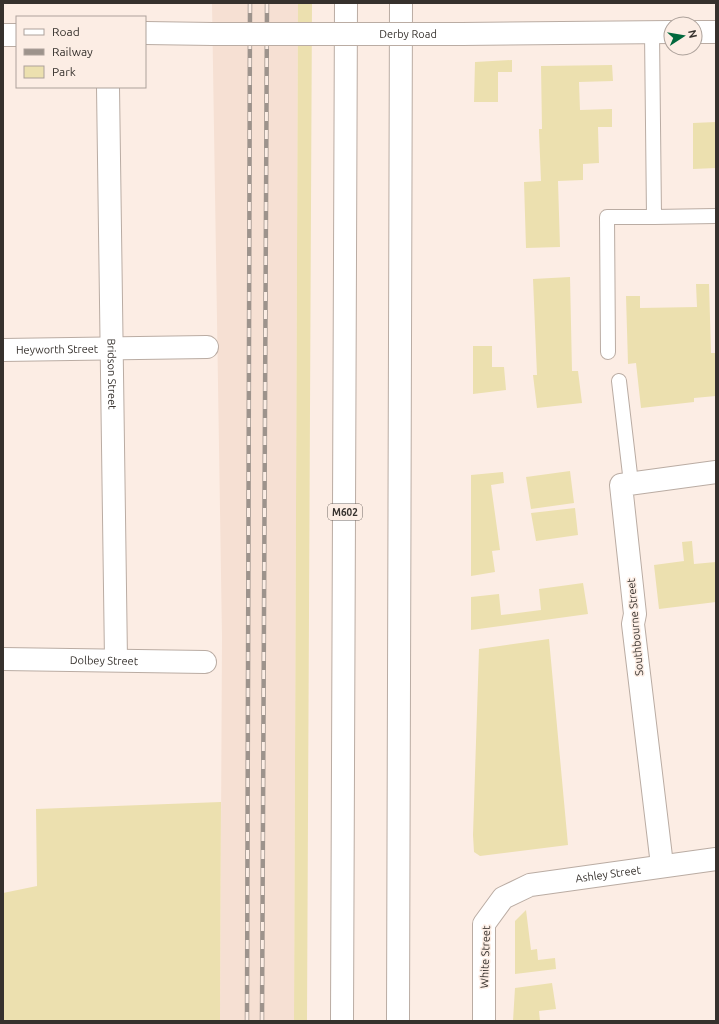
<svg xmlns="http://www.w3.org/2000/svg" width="719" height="1024" font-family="Ubuntu,sans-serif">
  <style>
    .built { fill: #f6e0d3 }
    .green { fill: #ece0af }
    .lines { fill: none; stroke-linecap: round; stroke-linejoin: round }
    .service-casing { stroke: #baaca3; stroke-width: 16 }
    .minor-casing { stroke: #baaca3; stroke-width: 24 }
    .motorway-casing { stroke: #baaca3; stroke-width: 24 }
    .service { stroke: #fff; stroke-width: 14 }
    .minor { stroke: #fff; stroke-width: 22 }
    .motorway { stroke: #fff; stroke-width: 22 }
    .rail-casing { stroke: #9d938c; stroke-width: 4.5 }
    .rail { stroke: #fcede4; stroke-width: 3; stroke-dasharray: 9; stroke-linecap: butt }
    .minor-bridge-casing { stroke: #baaca3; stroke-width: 24; stroke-linecap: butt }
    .minor-bridge { stroke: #fff; stroke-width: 22 }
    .labels { text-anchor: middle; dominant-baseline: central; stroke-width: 3; stroke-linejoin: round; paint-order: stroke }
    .shield { fill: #fcede4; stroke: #716964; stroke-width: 1 }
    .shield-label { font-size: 10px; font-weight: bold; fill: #36312d }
    .street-label { font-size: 11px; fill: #36312d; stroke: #fcede4 }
  </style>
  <rect width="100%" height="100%" fill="#fcede4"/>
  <path class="built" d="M 212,3 L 298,3 L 294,1021 L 220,1021 L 222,637 Z"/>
  <path class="green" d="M 298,3 L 312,3 L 307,1021 L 294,1021 Z
    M 512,60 L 512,72 L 498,72 L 498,102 L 474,102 L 475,62 Z
    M 612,65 L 613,81 L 579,82 L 580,110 L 612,109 L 612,127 L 598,127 L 599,163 L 583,164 L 583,180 L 558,181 L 560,247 L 526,248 L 524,182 L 541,181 L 539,132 L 539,129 L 542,129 L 541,66 Z
    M 716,122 L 716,168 L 693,169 L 693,123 Z
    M 570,277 L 572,371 L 578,371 L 582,403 L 537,408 L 533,375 L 537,375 L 533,279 Z
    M 696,284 L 709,284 L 711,353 L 716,353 L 716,396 L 694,398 L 694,402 L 641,408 L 636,363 L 628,364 L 626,296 L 640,296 L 640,308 L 697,307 Z
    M 473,346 L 492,346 L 492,367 L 504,367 L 506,390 L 473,394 Z
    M 570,471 L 574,503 L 531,509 L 526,477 Z
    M 503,472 L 504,483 L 491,485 L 500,550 L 492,551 L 495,572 L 471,576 L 471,475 Z
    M 575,508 L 578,535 L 536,541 L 531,513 Z
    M 692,541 L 694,564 L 716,562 L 716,602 L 659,609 L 654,565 L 684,561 L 682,542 Z
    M 583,583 L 588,614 L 471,630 L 471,597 L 499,594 L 501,615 L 541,610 L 539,589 Z
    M 549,639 L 568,845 L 480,856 L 474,852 L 473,835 L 479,649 Z
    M 221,802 L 220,1021 L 3,1021 L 3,893 L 37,886 L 36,809 Z
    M 526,910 L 531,950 L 537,949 L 538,960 L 555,958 L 556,969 L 515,974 L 515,921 Z
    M 552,983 L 556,1009 L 539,1011 L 540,1021 L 513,1021 L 515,988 Z"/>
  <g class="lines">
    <g class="service-casing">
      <path id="service" d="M 654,217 L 716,216
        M 608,352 L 607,217 L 654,217 L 652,32
        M 619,381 L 631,483"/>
    </g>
    <g class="minor-casing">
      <g id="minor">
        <path d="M 695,32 L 716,32"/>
        <path d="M 145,33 L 213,34"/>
        <path d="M 462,34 L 671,32"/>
        <path d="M 3,35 L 17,35"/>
        <path id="s1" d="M 108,87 L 116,660"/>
        <path id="s2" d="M 3,350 L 207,347"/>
        <path id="s3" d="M 3,659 L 205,662"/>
        <path d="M 662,865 L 633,624 L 635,614 L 621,485 L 716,472"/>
        <path id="s4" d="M 484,1021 L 484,924 L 503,898 L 530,885 L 716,859"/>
      </g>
    </g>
    <g class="motorway-casing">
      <path id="motorway" d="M 342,1021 L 346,3
        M 398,1021 L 401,3"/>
    </g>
    <use href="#service" class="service"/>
    <use href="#minor" class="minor"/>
    <use href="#motorway" class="motorway"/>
    <g class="rail-casing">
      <path id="rail" d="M 247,1021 L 250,3
        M 262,1021 L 267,3"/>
    </g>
    <use href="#rail" class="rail"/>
    <g class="minor-bridge-casing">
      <g id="minor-bridge">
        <path id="s5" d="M 213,34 L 462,34"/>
      </g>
    </g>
    <use href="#minor-bridge" class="minor-bridge"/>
  </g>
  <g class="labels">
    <rect class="shield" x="328" y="504" width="34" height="16" rx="3"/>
    <g class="shield-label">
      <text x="345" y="512">M602</text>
    </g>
    <g class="street-label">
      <text stroke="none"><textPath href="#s5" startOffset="195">Derby Road</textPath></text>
      <text stroke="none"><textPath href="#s2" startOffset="54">Heyworth Street</textPath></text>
      <text stroke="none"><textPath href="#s1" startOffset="287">Bridson Street</textPath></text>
      <text transform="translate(635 627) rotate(-95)">Southbourne Street</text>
      <text stroke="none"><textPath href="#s3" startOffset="101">Dolbey Street</textPath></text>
      <text stroke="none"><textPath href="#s4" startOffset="238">Ashley Street</textPath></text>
      <text transform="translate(485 957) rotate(-88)">White Street</text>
    </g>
  </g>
  <rect width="719" height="1024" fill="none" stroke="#36312d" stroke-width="8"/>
  <rect x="16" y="16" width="130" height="72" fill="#fcede4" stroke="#ada29b"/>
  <rect x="24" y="29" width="20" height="6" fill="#ffffff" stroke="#ada29b"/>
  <text x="52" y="36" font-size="12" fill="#36312d">Road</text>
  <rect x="24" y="49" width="20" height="6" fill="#9d938c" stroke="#ada29b"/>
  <text x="52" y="56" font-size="12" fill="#36312d">Railway</text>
  <rect x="24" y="66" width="20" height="12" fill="#ece0af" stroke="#ada29b"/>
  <text x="52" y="76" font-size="12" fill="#36312d">Park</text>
  <g transform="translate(683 36) rotate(78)"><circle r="19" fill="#fcede4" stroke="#ada29b"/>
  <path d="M0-3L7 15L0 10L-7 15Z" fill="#01683d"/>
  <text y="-6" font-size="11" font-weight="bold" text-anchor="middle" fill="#36312d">N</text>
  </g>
</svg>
